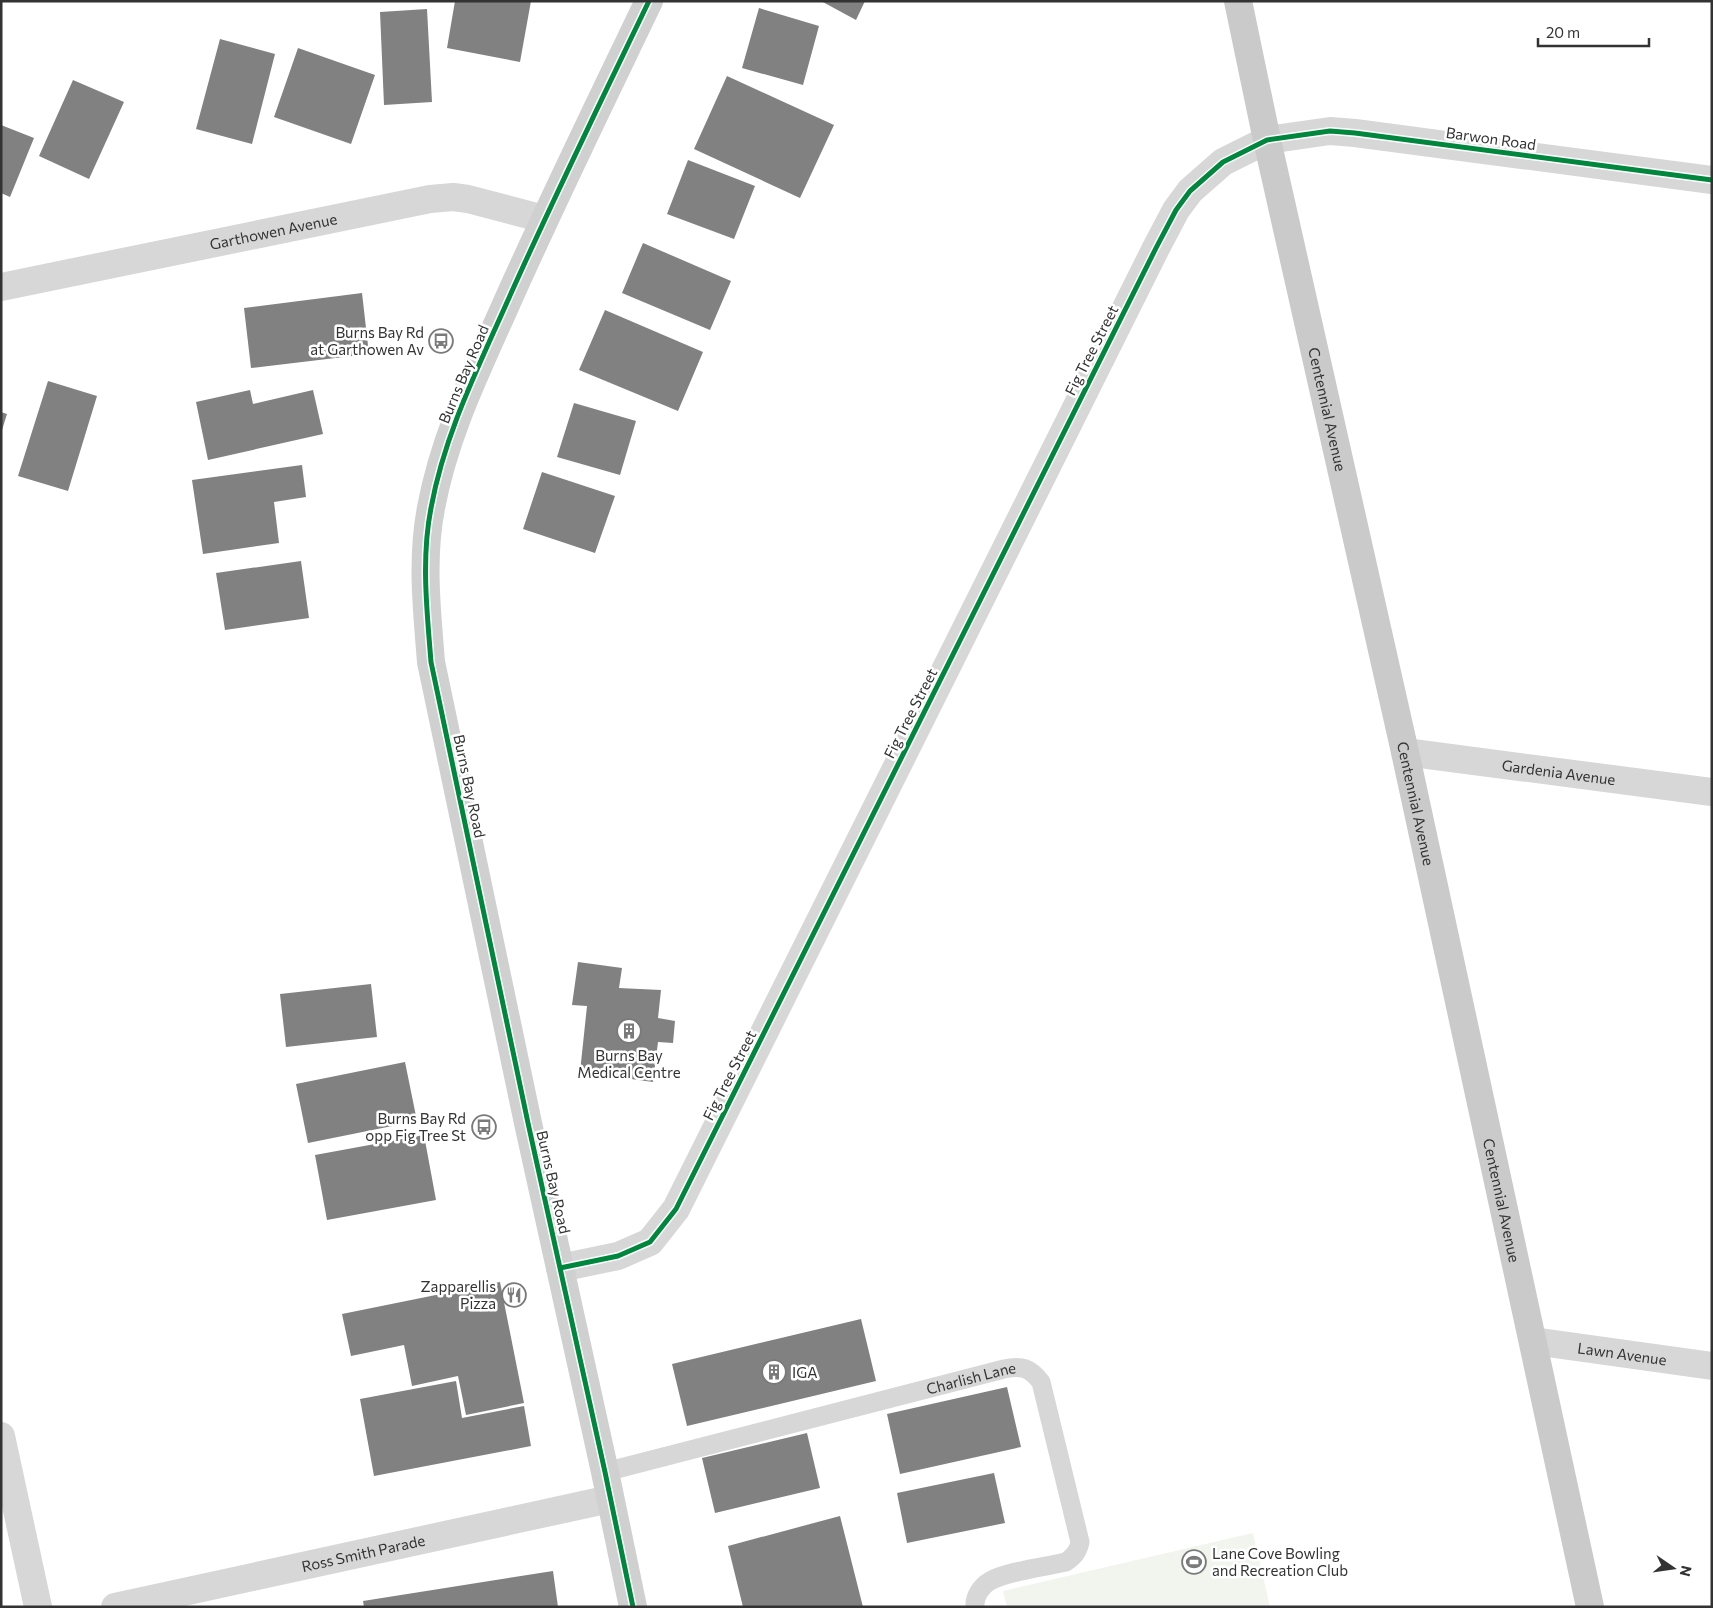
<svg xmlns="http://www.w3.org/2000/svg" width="1713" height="1608" font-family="Commissioner,sans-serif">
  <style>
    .green { fill: #f1f5ed }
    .building { fill: #818181 }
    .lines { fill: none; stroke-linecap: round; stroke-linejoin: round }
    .lane { stroke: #d7d7d7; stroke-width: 19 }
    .street { stroke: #d7d7d7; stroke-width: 28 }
    .secondary { stroke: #d0d0d0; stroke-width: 28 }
    .primary { stroke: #cacaca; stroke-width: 28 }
    .cycleway-casing { stroke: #fff; stroke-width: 8 }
    .cycleway { stroke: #00873e; stroke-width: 5 }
    .labels { text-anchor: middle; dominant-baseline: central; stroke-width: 5; stroke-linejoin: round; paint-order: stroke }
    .street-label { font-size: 15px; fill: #333; stroke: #fff }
    .poi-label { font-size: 15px; fill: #333; stroke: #fff; text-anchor: end }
  </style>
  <rect width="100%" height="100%" fill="#fff"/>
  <path class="green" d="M 1253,1533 L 1270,1607 L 1007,1607 L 1003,1591 Z"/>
  <path class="building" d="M 455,1 L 531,1 L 520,62 L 447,48 Z
    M 821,1 L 865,1 L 856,20 Z
    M 759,8 L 819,26 L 803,85 L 742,68 Z
    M 427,9 L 432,102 L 384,105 L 380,12 Z
    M 220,39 L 275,54 L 252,144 L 196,129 Z
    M 298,48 L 375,75 L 351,144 L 274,117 Z
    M 727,76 L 834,125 L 800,198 L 694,149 Z
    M 73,80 L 124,102 L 89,179 L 39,156 Z
    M 1,125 L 34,138 L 10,197 L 1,193 Z
    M 688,160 L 755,186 L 734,239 L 667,214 Z
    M 643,243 L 731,281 L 710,330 L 622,293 Z
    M 362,293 L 369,354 L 251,368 L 244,308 Z
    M 605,310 L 703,352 L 678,411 L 579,370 Z
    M 48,381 L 97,396 L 68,491 L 18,476 Z
    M 250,390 L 253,404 L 313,390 L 323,434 L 208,460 L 196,402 Z
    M 574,403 L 636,421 L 620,475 L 557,457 Z
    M 1,412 L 7,414 L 2,430 L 1,430 Z
    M 302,465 L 306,497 L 274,502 L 279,543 L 203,554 L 192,480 Z
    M 542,472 L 615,496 L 595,553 L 523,529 Z
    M 301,561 L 309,618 L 225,630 L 216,573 Z
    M 578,962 L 622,968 L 619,988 L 661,990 L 658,1018 L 675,1021 L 673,1043 L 658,1042 L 653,1082 L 580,1072 L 587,1006 L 572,1005 Z
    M 371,984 L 377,1037 L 286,1047 L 280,994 Z
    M 405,1062 L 417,1121 L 308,1143 L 296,1084 Z
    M 424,1135 L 436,1200 L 327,1220 L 315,1155 Z
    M 500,1282 L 524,1403 L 466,1415 L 458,1376 L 412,1386 L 404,1345 L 351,1356 L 342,1314 Z
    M 861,1319 L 876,1381 L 687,1426 L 672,1364 Z
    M 456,1381 L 462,1418 L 524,1406 L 531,1446 L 374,1476 L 360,1399 Z
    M 1007,1387 L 1021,1447 L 900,1474 L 887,1414 Z
    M 807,1433 L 820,1488 L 715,1513 L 702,1458 Z
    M 994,1473 L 1005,1523 L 907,1543 L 897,1493 Z
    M 840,1516 L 863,1607 L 743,1607 L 728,1546 Z
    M 553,1571 L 558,1607 L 364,1607 L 363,1601 Z"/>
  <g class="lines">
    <path class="lane" id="s1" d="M 605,1472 L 1004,1369 C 1022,1365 1030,1368 1041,1382 L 1080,1542 C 1078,1552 1074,1556 1066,1562 C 1045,1567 1008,1571 990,1581 C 981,1586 974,1597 975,1607"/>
    <g class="street">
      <path id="s2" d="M 1,287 L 430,199 L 453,197 L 468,199 L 544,219"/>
      <path id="s3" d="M 1405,752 L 1712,792"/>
      <path d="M 560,1268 L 618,1256 L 650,1242 L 676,1209 L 1156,248 L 1176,210 L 1190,191 L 1223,162 L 1267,140 L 1330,131 L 1355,133 L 1712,180"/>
      <path id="s4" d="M 1533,1341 L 1712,1366"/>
      <path d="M 1,1436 L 38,1607"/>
      <path id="s5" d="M 115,1607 L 610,1499"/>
    </g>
    <path class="secondary" d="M 633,1607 L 605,1472 L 528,1123 L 431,662 C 427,611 421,559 431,508 C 444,437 475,374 504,309 C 550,205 600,103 649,1"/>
    <path class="primary" id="s6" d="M 1238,1 L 1267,140 L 1405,752 L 1590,1607"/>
    <g class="cycleway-casing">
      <path id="cycleway" d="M 560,1268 L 618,1256 L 650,1242 L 676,1209 L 1156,248 L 1176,210 L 1190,191 L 1223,162 L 1267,140 L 1330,131 L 1355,133 L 1712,180
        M 633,1607 L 605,1472 L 528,1123 L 431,662 C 427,611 421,559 431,508 C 444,437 475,374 504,309 C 550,205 600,103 649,1"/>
    </g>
    <use href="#cycleway" class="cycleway"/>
  </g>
  <defs>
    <g id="bus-ring" transform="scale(1.25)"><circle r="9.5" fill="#fff" stroke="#7a7a7a" stroke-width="1.5"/><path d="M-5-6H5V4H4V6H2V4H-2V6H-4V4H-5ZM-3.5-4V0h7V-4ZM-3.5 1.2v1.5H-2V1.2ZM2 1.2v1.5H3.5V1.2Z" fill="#7a7a7a"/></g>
    <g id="building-ring" transform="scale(1.25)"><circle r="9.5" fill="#fff" stroke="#7a7a7a" stroke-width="1.5"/><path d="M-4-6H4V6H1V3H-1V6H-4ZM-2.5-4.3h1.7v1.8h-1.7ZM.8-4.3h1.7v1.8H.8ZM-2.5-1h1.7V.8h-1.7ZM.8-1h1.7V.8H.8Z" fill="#7a7a7a"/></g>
    <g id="restaurant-ring" transform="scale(1.25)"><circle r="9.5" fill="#fff" stroke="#7a7a7a" stroke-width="1.5"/><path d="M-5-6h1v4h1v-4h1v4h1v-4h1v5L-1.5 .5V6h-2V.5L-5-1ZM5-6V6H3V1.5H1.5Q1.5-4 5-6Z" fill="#7a7a7a"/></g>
    <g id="stadium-ring" transform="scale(1.25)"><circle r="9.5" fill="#fff" stroke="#7a7a7a" stroke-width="1.5"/><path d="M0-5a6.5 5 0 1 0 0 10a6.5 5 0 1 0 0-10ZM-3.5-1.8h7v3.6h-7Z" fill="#7a7a7a"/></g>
  </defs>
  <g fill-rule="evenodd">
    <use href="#bus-ring" x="441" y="341"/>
    <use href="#building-ring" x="629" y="1031"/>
    <use href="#bus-ring" x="484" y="1127"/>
    <use href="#restaurant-ring" x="514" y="1295"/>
    <use href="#building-ring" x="774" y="1372"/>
    <use href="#stadium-ring" x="1194" y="1562"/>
  </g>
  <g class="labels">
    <g class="street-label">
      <text transform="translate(1491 138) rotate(8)">Barwon Road</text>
      <text stroke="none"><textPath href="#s2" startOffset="278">Garthowen Avenue</textPath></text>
      <text transform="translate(1091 350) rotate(-63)">Fig Tree Street</text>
      <text transform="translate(463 374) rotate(-67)">Burns Bay Road</text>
      <text stroke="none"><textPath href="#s6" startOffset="418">Centennial Avenue</textPath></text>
      <text transform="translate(910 713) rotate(-63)">Fig Tree Street</text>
      <text stroke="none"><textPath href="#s3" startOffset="155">Gardenia Avenue</textPath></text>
      <text transform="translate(470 786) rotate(78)">Burns Bay Road</text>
      <text stroke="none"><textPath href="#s6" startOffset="822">Centennial Avenue</textPath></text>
      <text transform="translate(729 1075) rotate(-63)">Fig Tree Street</text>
      <text transform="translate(554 1182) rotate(77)">Burns Bay Road</text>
      <text stroke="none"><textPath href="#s6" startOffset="1228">Centennial Avenue</textPath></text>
      <text stroke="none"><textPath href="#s4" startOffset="90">Lawn Avenue</textPath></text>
      <text stroke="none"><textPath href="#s1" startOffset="378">Charlish Lane</textPath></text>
      <text stroke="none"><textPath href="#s5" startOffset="254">Ross Smith Parade</textPath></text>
    </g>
    <g class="poi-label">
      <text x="424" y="332">Burns Bay Rd<tspan x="424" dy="17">at Garthowen Av</tspan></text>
      <text x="629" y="1055" text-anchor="middle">Burns Bay<tspan x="629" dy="17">Medical Centre</tspan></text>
      <text x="466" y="1118">Burns Bay Rd<tspan x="466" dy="17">opp Fig Tree St</tspan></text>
      <text x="496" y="1286">Zapparellis<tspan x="496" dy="17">Pizza</tspan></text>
      <text x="792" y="1372" text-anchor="start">IGA</text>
      <text x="1212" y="1553" text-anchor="start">Lane Cove Bowling<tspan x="1212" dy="17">and Recreation Club</tspan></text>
    </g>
  </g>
  <rect width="1713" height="1608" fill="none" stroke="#333333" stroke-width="5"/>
  <g transform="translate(1673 1568) rotate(103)" stroke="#ffffff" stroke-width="4" paint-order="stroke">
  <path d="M0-4L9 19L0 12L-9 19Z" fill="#333333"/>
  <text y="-8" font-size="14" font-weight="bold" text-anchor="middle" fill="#333333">N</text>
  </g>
  <path d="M1538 38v8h111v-8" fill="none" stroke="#333333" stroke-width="2.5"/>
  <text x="1546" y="38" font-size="15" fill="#333333" stroke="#ffffff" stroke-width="4" paint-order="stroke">20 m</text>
</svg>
